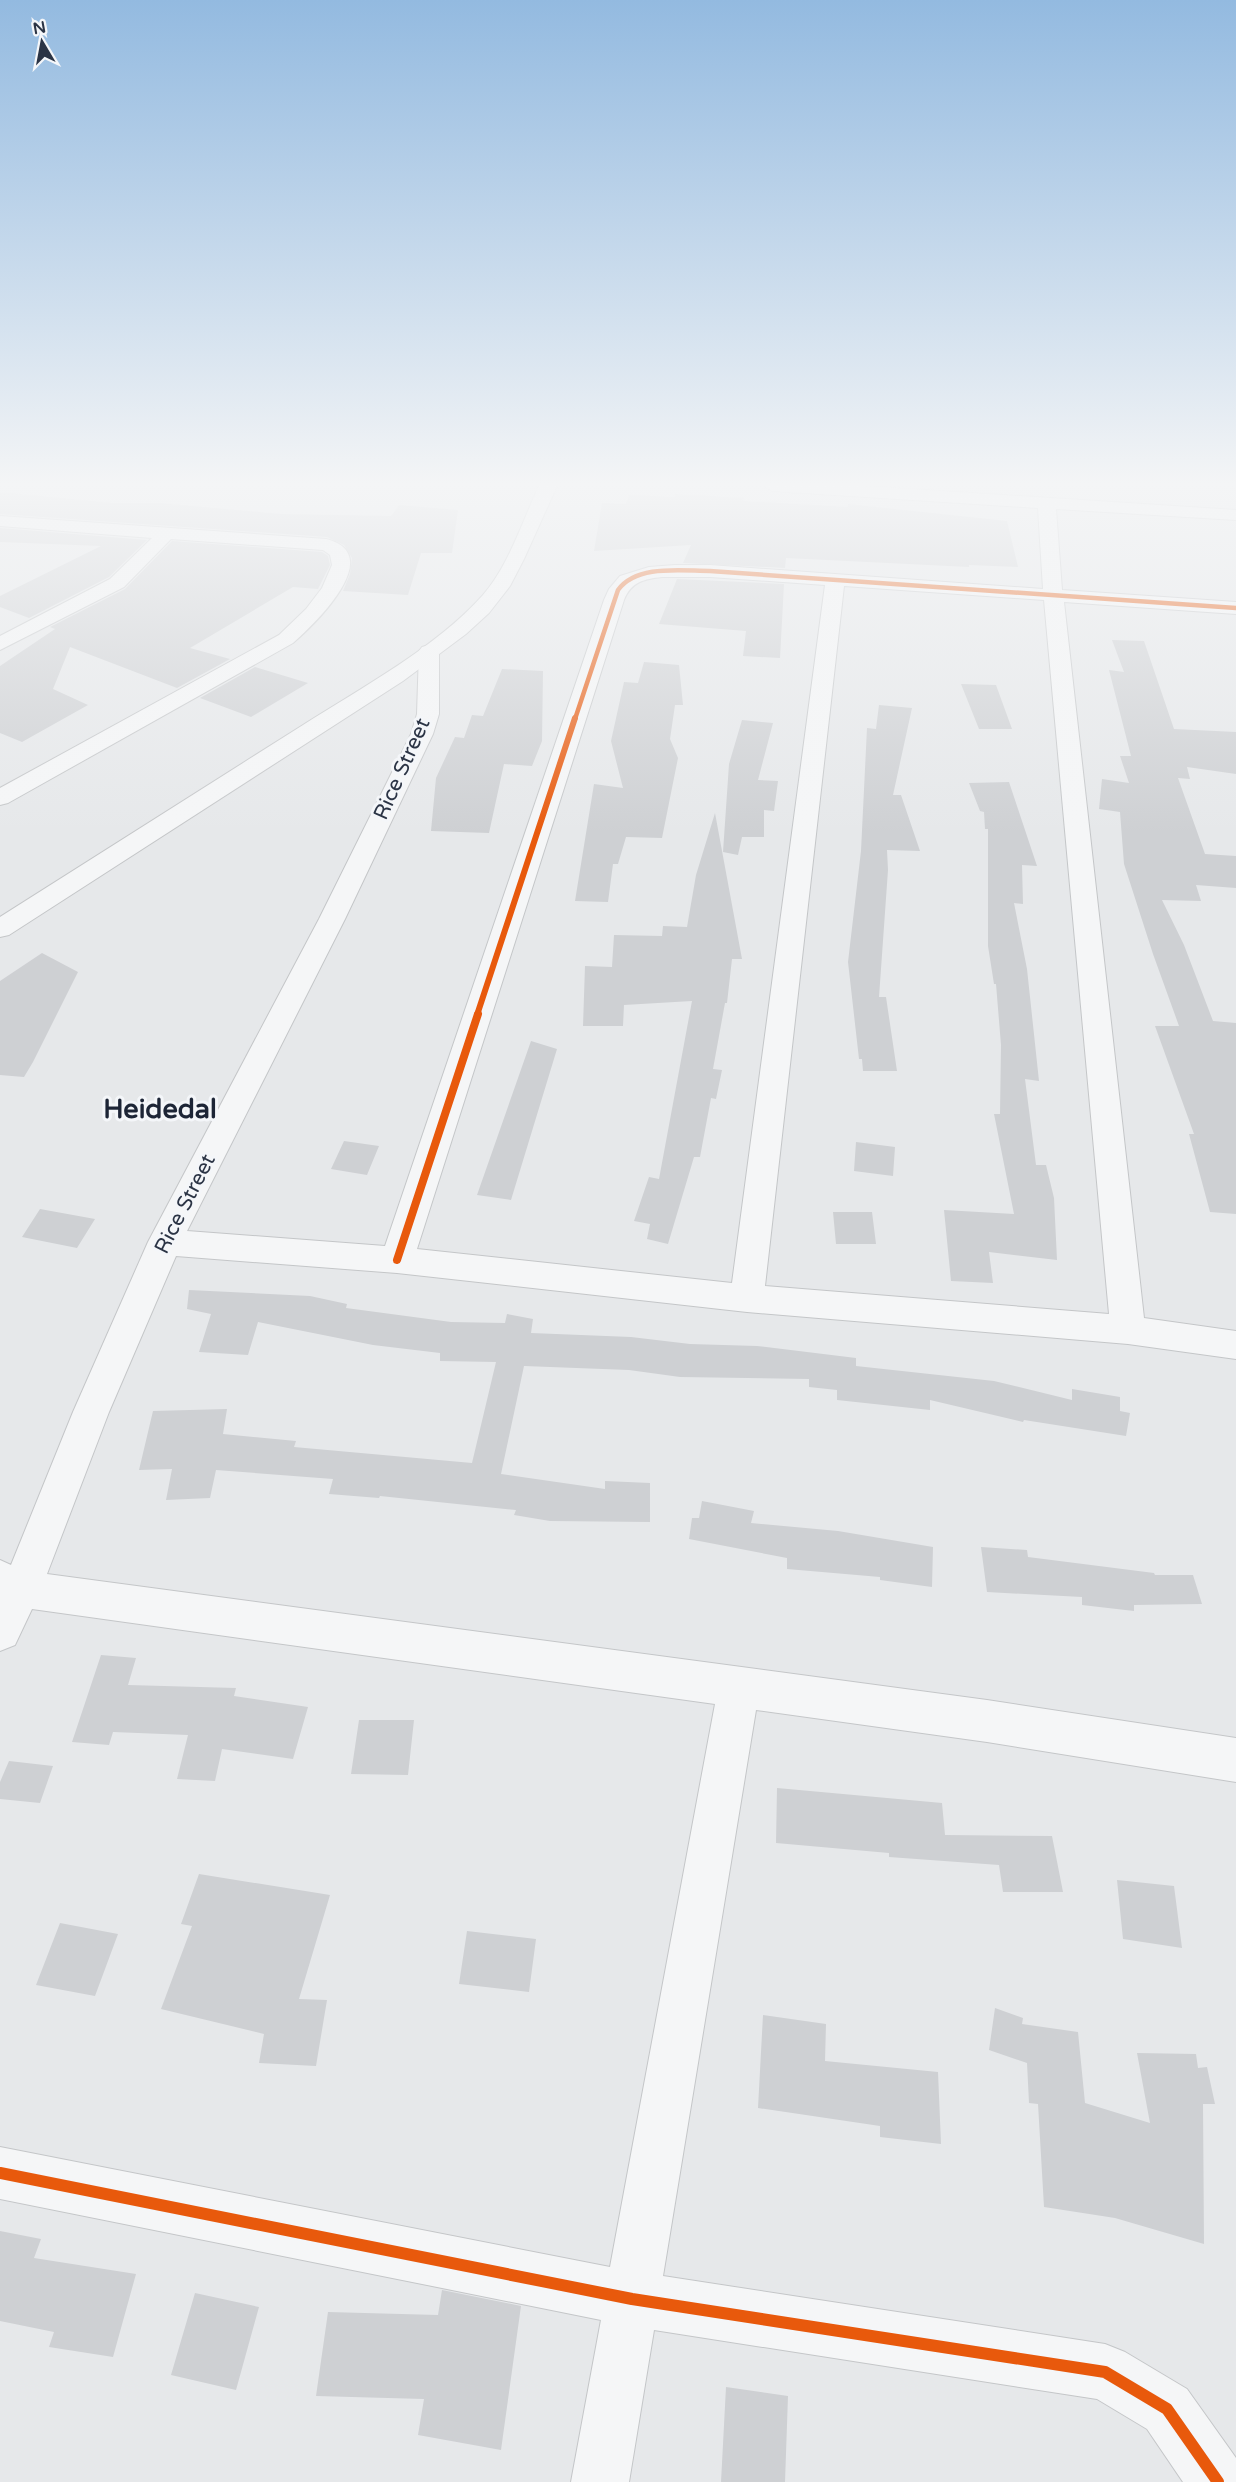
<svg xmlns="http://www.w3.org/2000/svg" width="1236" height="2482" font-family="'Varela Round',sans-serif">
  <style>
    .building { fill: #ced0d3 }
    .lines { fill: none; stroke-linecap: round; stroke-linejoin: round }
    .minor-casing { stroke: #c4c6c8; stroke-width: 2 }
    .tertiary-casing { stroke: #c4c6c8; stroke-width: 2 }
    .minor { fill: #f5f6f7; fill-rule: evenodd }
    .tertiary { fill: #f5f6f7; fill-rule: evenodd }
    .cycleway-far3-casing { stroke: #f4f6f9; stroke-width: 7 }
    .cycleway-far2-casing { stroke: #f4f6f9; stroke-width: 9 }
    .cycleway-far1-casing { stroke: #f4f6f9; stroke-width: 11 }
    .cycleway-casing { stroke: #f4f6f9; stroke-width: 16 }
    .cycleway-far3 { stroke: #e8590c; stroke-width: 4.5 }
    .cycleway-far2 { stroke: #e8590c; stroke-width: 6 }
    .cycleway-far1 { stroke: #e8590c; stroke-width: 8 }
    .cycleway { stroke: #e8590c; stroke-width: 12 }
    .labels { text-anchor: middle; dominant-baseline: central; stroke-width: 6; stroke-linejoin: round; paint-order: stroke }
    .street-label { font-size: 21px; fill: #2b3445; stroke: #f4f6f9 }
    .district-label { font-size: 27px; font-weight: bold; fill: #1d2536; stroke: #f4f6f9 }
  </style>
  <rect width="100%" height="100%" fill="#e6e8ea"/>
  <path class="building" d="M 0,492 L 113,503 L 160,503 L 281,514 L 391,516 L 399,505 L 458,510 L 452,553 L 421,553 L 408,595 L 343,591 L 350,574 L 352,558 L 344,545 L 327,537 L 0,514 Z
    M 675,494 L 744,498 L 743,501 L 848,507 L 848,504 L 1007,521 L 1018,567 L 969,565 L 969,567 L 786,558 L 785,568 L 683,563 L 691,545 L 594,551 L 602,503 L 626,504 L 629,495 L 675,497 Z
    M 0,528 L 147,540 L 109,577 L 29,618 L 0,607 L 0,596 L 101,546 L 0,542 Z
    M 172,541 L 322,552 L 328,556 L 330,565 L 318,589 L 293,587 L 190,648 L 230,659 L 177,688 L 70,647 L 53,689 L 88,705 L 22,742 L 0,733 L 0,666 L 55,629 L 50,627 L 125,589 Z
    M 677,579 L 784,584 L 780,658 L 743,656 L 746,631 L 659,624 Z
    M 1112,640 L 1144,641 L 1174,729 L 1236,732 L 1236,774 L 1187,767 L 1190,779 L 1178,778 L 1205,854 L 1236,856 L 1236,888 L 1196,885 L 1201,901 L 1162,900 L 1184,945 L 1213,1021 L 1236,1023 L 1236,1214 L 1210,1212 L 1189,1134 L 1194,1134 L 1155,1026 L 1179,1026 L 1153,954 L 1124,864 L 1120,812 L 1099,809 L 1102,779 L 1129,783 L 1120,756 L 1131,756 L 1109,670 L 1124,672 Z
    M 644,662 L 679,665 L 683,705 L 675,705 L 670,739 L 678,758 L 662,838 L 626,837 L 618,864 L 613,864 L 608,902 L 575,901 L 594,784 L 623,788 L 611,741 L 624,682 L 638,683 Z
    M 255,667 L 308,683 L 251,717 L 200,698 Z
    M 502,669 L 543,671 L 542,741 L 532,766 L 504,764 L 489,833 L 431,831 L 436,778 L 455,737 L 464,738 L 472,715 L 483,716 Z
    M 961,684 L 996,685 L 1012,729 L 979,729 Z
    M 879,705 L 912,708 L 893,795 L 901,795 L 920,851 L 887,850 L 888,870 L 879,997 L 886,997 L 897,1071 L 863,1071 L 862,1059 L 859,1059 L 848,962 L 861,851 L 867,728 L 876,729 Z
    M 742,720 L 773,723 L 758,780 L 778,781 L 774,811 L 764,810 L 764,837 L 742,837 L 738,855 L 723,852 L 729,764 Z
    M 1009,782 L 1037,866 L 1022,865 L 1023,904 L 1014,903 L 1027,969 L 1039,1081 L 1025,1079 L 1036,1165 L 1046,1165 L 1054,1198 L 1057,1260 L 989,1252 L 993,1283 L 951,1281 L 944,1210 L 1014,1214 L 994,1114 L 1000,1114 L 1001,1045 L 996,984 L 994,984 L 988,946 L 988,829 L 985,829 L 984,812 L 980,811 L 969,783 Z
    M 715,813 L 742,959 L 732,959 L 727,1003 L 725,1003 L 713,1069 L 722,1070 L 716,1099 L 711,1098 L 700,1157 L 694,1157 L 668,1244 L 647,1239 L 650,1224 L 634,1221 L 649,1177 L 659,1179 L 692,1001 L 624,1005 L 623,1026 L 583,1026 L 585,966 L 612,967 L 614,935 L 662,936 L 663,926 L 687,927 L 696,875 Z
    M 42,953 L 78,972 L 33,1062 L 24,1077 L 0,1075 L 0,981 Z
    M 531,1041 L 557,1049 L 511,1200 L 477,1195 Z
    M 344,1141 L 379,1146 L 367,1175 L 331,1169 Z
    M 856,1142 L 895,1147 L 893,1176 L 854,1171 Z
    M 40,1209 L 95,1219 L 77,1248 L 22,1237 Z
    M 833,1212 L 872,1212 L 876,1244 L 836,1244 Z
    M 189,1290 L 310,1296 L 347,1304 L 346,1308 L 451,1322 L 505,1323 L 507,1314 L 533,1319 L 531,1333 L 631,1337 L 690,1344 L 757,1346 L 856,1358 L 856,1366 L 994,1381 L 1072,1400 L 1072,1389 L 1120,1397 L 1120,1411 L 1130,1413 L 1126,1436 L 1024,1420 L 1023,1422 L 930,1400 L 930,1410 L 837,1400 L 837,1390 L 809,1387 L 809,1379 L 680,1377 L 629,1370 L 524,1366 L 501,1474 L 605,1489 L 605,1481 L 650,1483 L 650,1522 L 550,1521 L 514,1515 L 516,1510 L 380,1496 L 379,1498 L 329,1494 L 333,1479 L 216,1470 L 210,1498 L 166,1500 L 172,1469 L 139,1470 L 153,1411 L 227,1409 L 223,1434 L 296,1441 L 294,1447 L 472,1463 L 496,1362 L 440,1361 L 440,1353 L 373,1345 L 258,1322 L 248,1355 L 199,1352 L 211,1314 L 187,1309 Z
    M 702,1501 L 754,1511 L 751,1523 L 838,1531 L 933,1547 L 932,1587 L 880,1580 L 880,1577 L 787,1569 L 787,1558 L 689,1539 L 692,1518 L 699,1518 Z
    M 981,1547 L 1027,1550 L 1028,1557 L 1154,1573 L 1155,1575 L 1193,1575 L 1202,1604 L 1134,1605 L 1134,1611 L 1082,1605 L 1082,1597 L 987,1592 Z
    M 101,1655 L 136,1658 L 128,1685 L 236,1688 L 234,1696 L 308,1707 L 293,1759 L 222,1749 L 215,1781 L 177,1779 L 188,1735 L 113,1732 L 109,1745 L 72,1742 Z
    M 359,1720 L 414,1720 L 408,1775 L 351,1774 Z
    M 9,1761 L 53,1766 L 40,1803 L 0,1799 L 0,1782 Z
    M 777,1788 L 942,1803 L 945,1835 L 1052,1836 L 1063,1892 L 1003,1892 L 999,1865 L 889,1857 L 889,1853 L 776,1843 Z
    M 199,1874 L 330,1895 L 299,1999 L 327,2000 L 316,2066 L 259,2063 L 264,2034 L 161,2009 L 192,1926 L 181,1924 Z
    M 1117,1880 L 1174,1886 L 1182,1948 L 1123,1939 Z
    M 60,1923 L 118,1934 L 95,1996 L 36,1985 Z
    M 467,1931 L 536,1939 L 529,1992 L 459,1984 Z
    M 995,2008 L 1023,2018 L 1022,2024 L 1078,2032 L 1085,2103 L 1150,2123 L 1137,2053 L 1196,2054 L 1198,2068 L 1207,2067 L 1215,2104 L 1203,2104 L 1204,2244 L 1115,2218 L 1044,2207 L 1038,2104 L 1029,2103 L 1027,2063 L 989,2050 Z
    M 763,2015 L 826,2024 L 825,2061 L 938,2072 L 941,2144 L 880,2137 L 880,2126 L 758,2108 Z
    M 0,2231 L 41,2239 L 34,2258 L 136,2274 L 113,2357 L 49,2347 L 54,2332 L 0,2321 Z
    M 442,2290 L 521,2306 L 501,2450 L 418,2435 L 424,2399 L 316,2396 L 328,2312 L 438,2315 Z
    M 195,2293 L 259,2307 L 236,2390 L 171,2375 Z
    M 726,2387 L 788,2396 L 785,2482 L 721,2482 Z"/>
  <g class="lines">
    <g class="minor-casing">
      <path id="minor" d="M 764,486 L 864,486 L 1236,510 L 1236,520 L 1056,509 L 1062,590 L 1236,602 L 1236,614 L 1064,602 L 1144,1318 L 1236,1331 L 1236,1359 L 1128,1344 L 747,1312 L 397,1273 L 176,1256 L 109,1412 L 47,1574 L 987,1700 L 1236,1738 L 1236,1782 L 987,1742 L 756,1710 L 663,2276 L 1105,2344 L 1125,2352 L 1187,2389 L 1236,2458 L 1236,2482 L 1183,2482 L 1147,2429 L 1097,2399 L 654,2330 L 629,2482 L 571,2482 L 601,2320 L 0,2199 L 0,2147 L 610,2267 L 715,1704 L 32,1609 L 15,1645 L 0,1651 L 0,1560 L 11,1565 L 73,1412 L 148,1242 L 319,919 L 411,734 L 417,714 L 419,651 L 422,647 L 429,645 L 436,647 L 439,651 L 439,714 L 433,734 L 345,919 L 187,1231 L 385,1246 L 604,600 L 609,589 L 620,576 L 649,567 L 675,565 L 710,565 L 1043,589 L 1038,508 L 772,491 ZM 662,577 L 710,577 L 825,585 L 732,1283 L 417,1249 L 624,600 C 631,582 644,579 662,577 ZM 844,586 L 1044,600 L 1109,1314 L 765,1286 Z
        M 0,516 L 326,539 C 387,554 316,623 293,643 L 8,803 L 0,805 L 0,788 L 279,635 L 306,609 L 322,588 L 332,565 L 330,555 L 323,550 L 171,539 L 124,587 L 0,650 L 0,636 L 110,579 L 152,538 L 0,526 Z"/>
    </g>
    <g class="tertiary-casing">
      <path id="tertiary" d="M 539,486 L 557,486 L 524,559 L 510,586 L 489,613 L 466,634 L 403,681 L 9,935 L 0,937 L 0,917 C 101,853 202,789 303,725 C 361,688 437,647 483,595 C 509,565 522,522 539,486 Z"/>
    </g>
    <use href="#minor" class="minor"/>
    <use href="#tertiary" class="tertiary"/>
    <g class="cycleway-far3-casing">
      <path id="cycleway-far3" d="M 575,719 L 618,590 C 637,564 682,571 710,571 L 1236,608"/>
    </g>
    <g class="cycleway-far2-casing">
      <path id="cycleway-far2" d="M 477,1015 L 575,718"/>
    </g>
    <g class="cycleway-far1-casing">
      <path id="cycleway-far1" d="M 397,1260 L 478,1014"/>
    </g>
    <g class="cycleway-casing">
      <path id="cycleway" d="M 0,2173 L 632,2299 L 1105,2372 L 1167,2409 L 1218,2482"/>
    </g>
    <use href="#cycleway-far3" class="cycleway-far3"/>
    <use href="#cycleway-far2" class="cycleway-far2"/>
    <use href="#cycleway-far1" class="cycleway-far1"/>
    <use href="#cycleway" class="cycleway"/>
  </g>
  <linearGradient id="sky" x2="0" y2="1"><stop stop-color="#93bae0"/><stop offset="0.58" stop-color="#f4f5f6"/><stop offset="1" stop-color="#f4f5f6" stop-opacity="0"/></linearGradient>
  <rect width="1236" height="834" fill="url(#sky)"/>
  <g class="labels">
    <g class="street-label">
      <text transform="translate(402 769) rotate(-66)">Rice Street</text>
      <text transform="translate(185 1204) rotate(-63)">Rice Street</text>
    </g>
    <g class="district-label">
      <text x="160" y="1109">Heidedal</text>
    </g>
  </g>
  <g transform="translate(42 42) rotate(350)" stroke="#f4f6f9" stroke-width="4.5" paint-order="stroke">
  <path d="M0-4.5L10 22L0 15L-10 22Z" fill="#2b3445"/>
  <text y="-9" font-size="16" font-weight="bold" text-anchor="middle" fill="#2b3445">N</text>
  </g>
</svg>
